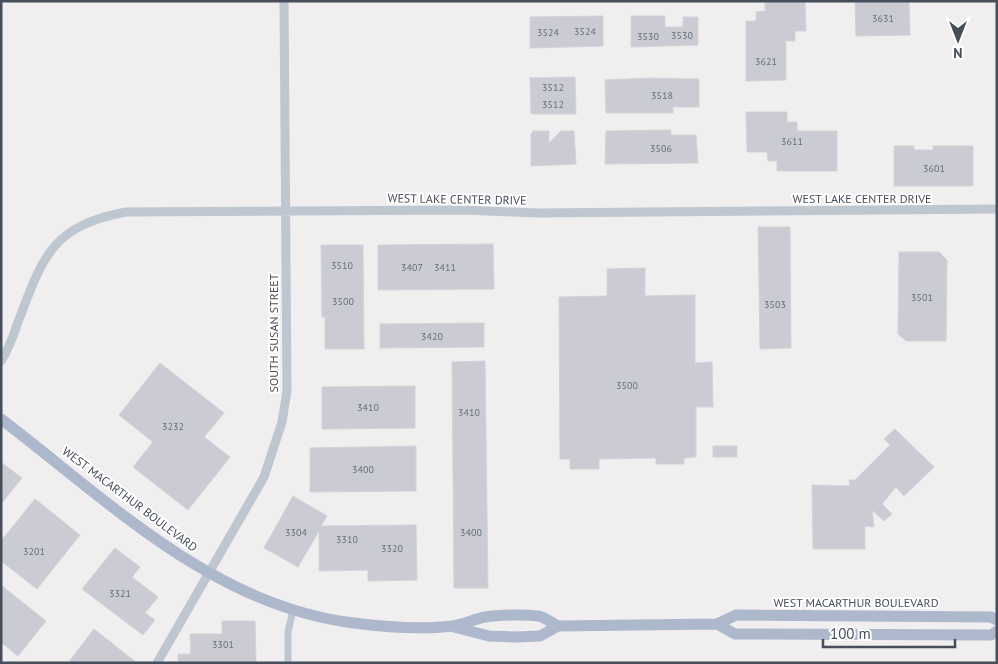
<svg xmlns="http://www.w3.org/2000/svg" width="998" height="664" font-family="'PT Sans',sans-serif">
  <style>
    .building { fill: #cbccd3; stroke: #d2d3d9 }
    .lines { fill: none; stroke-linecap: round; stroke-linejoin: round }
    .minor { stroke: #bec6d0; stroke-width: 7 }
    .tertiary { stroke: #bec6d0; stroke-width: 9 }
    .primary { stroke: #adb8cd; stroke-width: 11 }
    .labels { text-anchor: middle; dominant-baseline: central; stroke-width: 4; stroke-linejoin: round; paint-order: stroke }
    .number-label { font-size: 10px; fill: #676e79 }
    .street-label { font-size: 12px; fill: #464e5b; stroke: #fff }
  </style>
  <rect width="100%" height="100%" fill="#f0eeee"/>
  <path class="building" d="M 765,1 L 805,1 L 806,31 L 795,31 L 795,41 L 786,41 L 786,80 L 746,81 L 746,21 L 756,21 L 756,12 L 765,11 Z
    M 855,1 L 909,1 L 910,35 L 856,36 Z
    M 603,16 L 603,46 L 530,48 L 530,17 Z
    M 631,16 L 665,16 L 665,27 L 683,27 L 683,17 L 698,17 L 698,45 L 631,47 Z
    M 575,77 L 576,114 L 531,114 L 530,78 Z
    M 650,78 L 699,79 L 699,107 L 673,107 L 673,113 L 606,113 L 605,80 Z
    M 746,112 L 787,112 L 787,122 L 797,122 L 797,131 L 837,131 L 837,171 L 777,171 L 777,161 L 768,161 L 767,152 L 747,152 Z
    M 671,130 L 671,135 L 696,135 L 698,163 L 605,164 L 606,131 Z
    M 533,131 L 549,131 L 549,143 L 561,131 L 574,131 L 576,164 L 531,166 L 531,134 Z
    M 894,146 L 914,146 L 914,150 L 933,150 L 933,146 L 973,146 L 973,186 L 894,186 Z
    M 758,227 L 790,227 L 791,348 L 760,349 Z
    M 493,244 L 494,289 L 378,290 L 378,245 Z
    M 321,245 L 363,245 L 364,349 L 325,349 L 325,317 L 322,317 Z
    M 899,252 L 939,252 L 947,260 L 946,341 L 906,341 L 898,334 Z
    M 645,268 L 645,296 L 695,295 L 695,363 L 712,362 L 713,407 L 696,407 L 696,457 L 684,458 L 684,464 L 656,464 L 656,458 L 599,459 L 599,469 L 570,469 L 570,459 L 560,459 L 559,297 L 607,296 L 607,269 Z
    M 484,323 L 484,347 L 380,348 L 380,324 Z
    M 485,361 L 488,588 L 454,588 L 452,362 Z
    M 160,363 L 224,413 L 204,437 L 230,457 L 188,510 L 133,467 L 153,442 L 119,415 Z
    M 415,386 L 415,428 L 322,429 L 322,387 Z
    M 895,429 L 934,467 L 904,496 L 896,487 L 882,504 L 892,514 L 884,521 L 872,510 L 874,527 L 865,526 L 865,549 L 813,549 L 812,485 L 850,486 L 849,480 L 855,480 L 890,445 L 884,439 Z
    M 416,446 L 416,491 L 310,492 L 310,448 Z
    M 713,446 L 737,446 L 737,457 L 713,457 Z
    M 1,462 L 22,478 L 1,504 Z
    M 293,496 L 327,516 L 321,526 L 416,525 L 417,580 L 368,581 L 368,570 L 319,571 L 319,531 L 298,567 L 264,548 Z
    M 35,499 L 80,535 L 37,589 L 1,561 L 1,541 Z
    M 115,548 L 140,567 L 132,577 L 158,597 L 145,613 L 155,620 L 143,635 L 82,589 Z
    M 1,585 L 46,621 L 18,656 L 1,642 Z
    M 222,621 L 255,621 L 256,663 L 178,663 L 178,654 L 191,654 L 190,634 L 222,634 Z
    M 94,629 L 137,663 L 68,663 Z"/>
  <g class="lines">
    <path class="minor" d="M 288,663 L 288,632 L 293,610"/>
    <path class="tertiary" d="M 1,361 C 9,349 13,336 18,322 C 43,257 51,226 126,212 L 463,210 L 537,213 L 997,209
      M 157,663 L 264,477 L 282,422 L 287,391 L 284,1"/>
    <path class="primary" d="M 1,419 C 109,501 213,606 354,623 C 385,627 421,630 452,626 C 463,625 474,619 485,617 C 498,615 525,614 538,616 C 545,617 552,623 558,626 L 717,624 L 736,615 L 991,617 L 997,620
      M 717,624 L 735,634 L 991,635 L 997,631
      M 454,627 L 489,636 L 516,637 L 540,636 L 558,626"/>
  </g>
  <g class="labels">
    <g class="number-label">
      <text x="883" y="18">3631</text>
      <text x="585" y="31">3524</text>
      <text x="548" y="32">3524</text>
      <text x="682" y="35">3530</text>
      <text x="648" y="36">3530</text>
      <text x="766" y="61">3621</text>
      <text x="553" y="87">3512</text>
      <text x="662" y="95">3518</text>
      <text x="553" y="104">3512</text>
      <text x="792" y="141">3611</text>
      <text x="661" y="148">3506</text>
      <text x="934" y="168">3601</text>
      <text x="342" y="265">3510</text>
      <text x="412" y="267">3407</text>
      <text x="445" y="267">3411</text>
      <text x="922" y="297">3501</text>
      <text x="343" y="301">3500</text>
      <text x="775" y="304">3503</text>
      <text x="432" y="336">3420</text>
      <text x="627" y="385">3500</text>
      <text x="368" y="407">3410</text>
      <text x="469" y="412">3410</text>
      <text x="173" y="426">3232</text>
      <text x="363" y="469">3400</text>
      <text x="296" y="532">3304</text>
      <text x="471" y="532">3400</text>
      <text x="347" y="539">3310</text>
      <text x="392" y="548">3320</text>
      <text x="34" y="551">3201</text>
      <text x="120" y="593">3321</text>
      <text x="223" y="644">3301</text>
    </g>
    <g class="street-label">
      <text x="862" y="198">WEST LAKE CENTER DRIVE</text>
      <text transform="translate(457 199) rotate(1)">WEST LAKE CENTER DRIVE</text>
      <text transform="translate(273 333) rotate(-90)">SOUTH SUSAN STREET</text>
      <text transform="translate(130 499) rotate(37)">WEST MACARTHUR BOULEVARD</text>
      <text x="856" y="602">WEST MACARTHUR BOULEVARD</text>
    </g>
  </g>
  <rect width="998" height="664" fill="none" stroke="#464e5b" stroke-width="5"/>
  <g transform="translate(958 40) rotate(180)" stroke="#ffffff" stroke-width="4" paint-order="stroke">
  <path d="M0-4L9 19L0 12L-9 19Z" fill="#464e5b"/>
  <text y="-8" font-size="14" font-weight="bold" text-anchor="middle" fill="#464e5b">N</text>
  </g>
  <path d="M823 639v8h132v-8" fill="none" stroke="#464e5b" stroke-width="2.5"/>
  <text x="830" y="639" font-size="15" fill="#464e5b" stroke="#ffffff" stroke-width="4" paint-order="stroke">100 m</text>
</svg>
